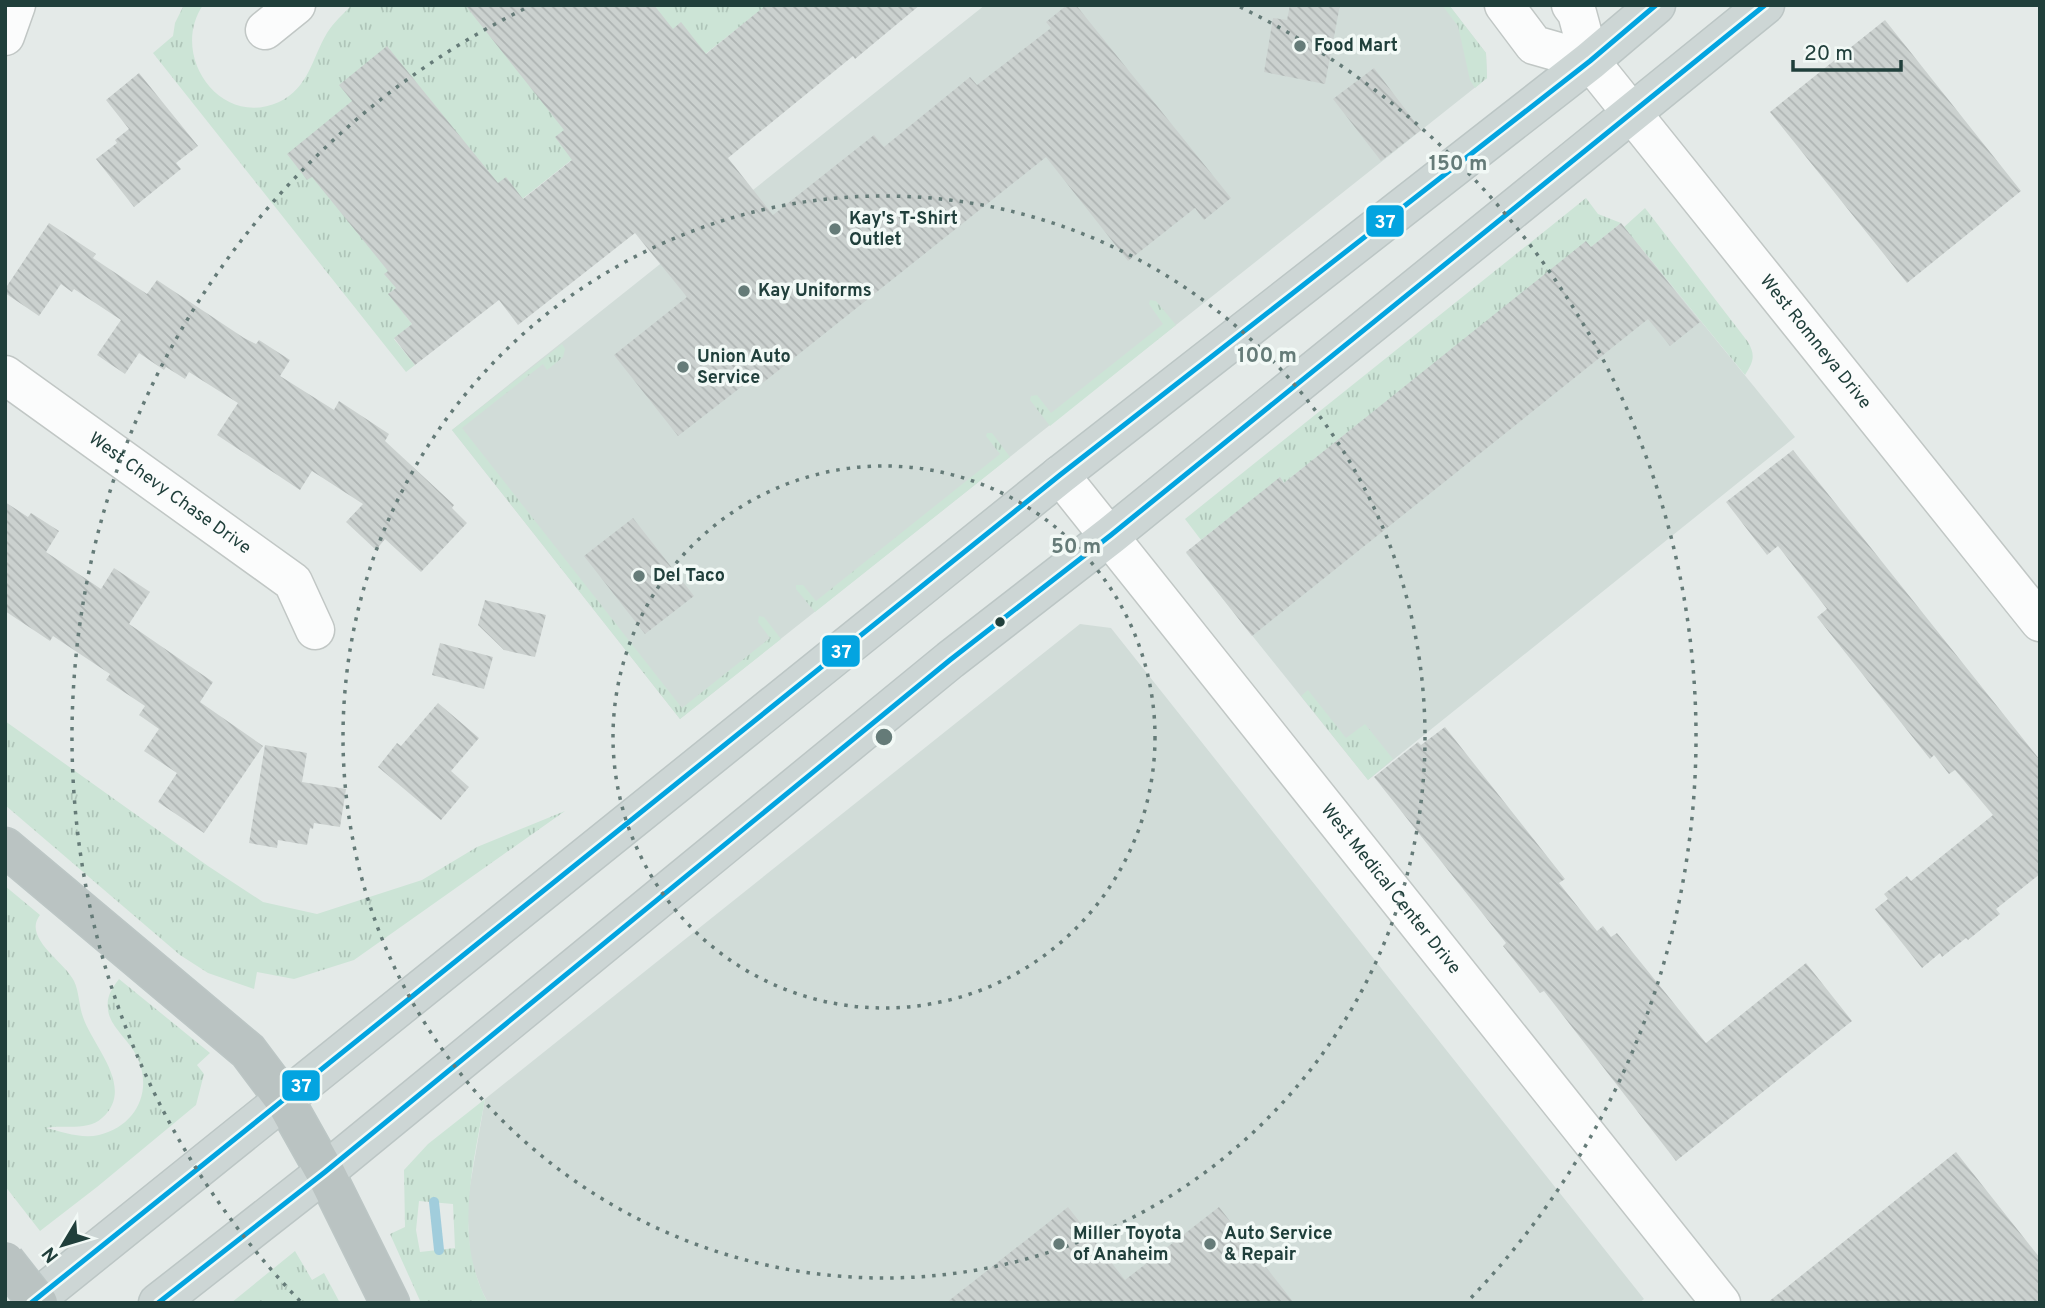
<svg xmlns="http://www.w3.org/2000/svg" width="2045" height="1308" font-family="Overpass,sans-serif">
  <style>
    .built { fill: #d1dcd8 }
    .grass { fill: url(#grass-tufts); fill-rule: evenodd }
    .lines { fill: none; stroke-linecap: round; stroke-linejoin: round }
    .stream { stroke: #a1cddc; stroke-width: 10 }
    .building { fill: url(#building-back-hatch) }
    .minor-casing { stroke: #c1c7c5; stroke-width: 41 }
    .major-casing { stroke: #bcc6c5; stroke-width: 41 }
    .highway-casing { stroke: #bcc6c5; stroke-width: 41 }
    .minor { stroke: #fbfcfc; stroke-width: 38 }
    .major { stroke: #cdd6d5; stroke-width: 38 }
    .highway { stroke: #bac3c2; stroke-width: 38 }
    .highway-bridge-casing { stroke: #bcc6c5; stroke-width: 41; stroke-linecap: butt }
    .highway-bridge { stroke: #bac3c2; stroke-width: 38 }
    .bus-1-casing { stroke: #f2f9f6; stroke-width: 10 }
    .bus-1 { stroke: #03a4e0; stroke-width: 5 }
    .ring { fill: none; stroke: #657b78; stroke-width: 3.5; stroke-dasharray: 3.5 7 }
    .poi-dot { fill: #657b78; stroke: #f2f9f6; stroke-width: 2.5 }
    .bus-dot { fill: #203f3b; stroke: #f2f9f6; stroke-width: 2.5 }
    .labels { text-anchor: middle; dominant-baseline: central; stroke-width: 7; stroke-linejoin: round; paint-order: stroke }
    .poi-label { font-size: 18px; font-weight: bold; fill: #203f3b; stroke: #f2f9f6; text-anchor: start }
    .street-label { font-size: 18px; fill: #203f3b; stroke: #f2f9f6 }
    .centre { fill: #657b78; stroke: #f2f9f6; stroke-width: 3.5 }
    .ring-label { font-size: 21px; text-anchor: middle; font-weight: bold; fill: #657b78; stroke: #f2f9f6; stroke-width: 7; stroke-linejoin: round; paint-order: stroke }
    .line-badge { stroke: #f2f9f6; stroke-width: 2.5 }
    .badge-label { font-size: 19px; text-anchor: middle; font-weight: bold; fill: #fff }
  </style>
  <defs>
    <pattern id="grass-tufts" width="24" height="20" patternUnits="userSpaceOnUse" patternTransform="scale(1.75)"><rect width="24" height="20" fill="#cce4d6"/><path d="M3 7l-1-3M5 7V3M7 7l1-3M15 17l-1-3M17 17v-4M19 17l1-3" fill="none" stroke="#afc5b9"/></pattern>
    <pattern id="building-back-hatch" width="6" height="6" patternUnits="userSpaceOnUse" patternTransform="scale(1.75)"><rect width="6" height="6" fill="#cbd1cf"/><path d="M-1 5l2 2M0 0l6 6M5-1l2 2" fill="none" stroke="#aeb4b3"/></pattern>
  </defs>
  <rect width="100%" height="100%" fill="#e4eae8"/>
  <path class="built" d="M 985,5 L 1449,5 L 1486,53 L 1487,78 L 680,719 L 452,430 Z
    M 1621,223 L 1795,437 L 1368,780 L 1186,553 L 1280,477 L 1284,483 L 1586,241 L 1591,247 Z
    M 1080,624 L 1111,628 L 1644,1299 L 1639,1303 L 488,1303 L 481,1289 L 470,1258 L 467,1203 L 485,1099 Z"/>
  <path class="grass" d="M 184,5 L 203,5 C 169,55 220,129 279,102 C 309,88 312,58 327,33 C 334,22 343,14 352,5 L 767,5 L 459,249 L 405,315 L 412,324 L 394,339 L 415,365 L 406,372 L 153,53 L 173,36 L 175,23 Z
    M 1442,5 L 1449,5 L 1486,53 L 1487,78 L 1475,88 L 1470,80 L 1458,26 Z
    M 1586,198 L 1598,214 L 1621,223 L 1591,247 L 1586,242 L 1284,483 L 1280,478 L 1201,540 L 1185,519 Z
    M 1645,208 L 1748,342 C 1756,356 1753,362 1745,375 L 1624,227 Z
    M 1150,300 L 1156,301 L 1176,325 L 1050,426 L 1030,400 L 1031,396 L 1037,395 L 1051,413 L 1163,324 L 1149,304 Z
    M 562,344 L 565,349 L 563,357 L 547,370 L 543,364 L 462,428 L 682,708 L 770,638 L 758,622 L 759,616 L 764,617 L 781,639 L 680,719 L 452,430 Z
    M 987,433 L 992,433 L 1010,457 L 815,612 L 796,589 L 796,585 L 803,585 L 816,601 L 1000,454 L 986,436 Z
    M 1308,690 L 1346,738 L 1365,724 L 1393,759 L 1368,780 L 1301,696 Z
    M 5,721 L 208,866 L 263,902 L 317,914 L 422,880 L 477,847 L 565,811 L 354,960 L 294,979 L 257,972 L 254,989 L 208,973 L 180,955 L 5,805 Z
    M 5,886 L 40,915 C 22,938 65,962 74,981 C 79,991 79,1006 83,1017 C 93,1047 136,1088 102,1118 C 87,1132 62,1124 46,1128 C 63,1132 81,1139 99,1135 C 137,1126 154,1089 136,1055 C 129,1040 109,1026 108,1009 C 106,997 112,988 119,979 L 210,1053 L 197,1065 L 204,1074 L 196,1105 L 97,1187 L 40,1231 L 5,1186 Z
    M 485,1099 C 473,1167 453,1239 488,1303 L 421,1303 L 390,1234 L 405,1227 L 404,1170 L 428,1144 ZM 419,1201 L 453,1204 L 455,1248 L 420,1252 L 416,1230 Z
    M 295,1251 L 312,1280 L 324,1273 L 340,1303 L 231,1303 Z"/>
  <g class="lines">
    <path class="stream" d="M 434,1202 L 439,1250"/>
  </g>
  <path class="building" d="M 465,5 L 654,5 L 673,29 L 681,22 L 706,54 L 766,5 L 920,5 L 855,59 L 853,56 L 728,158 L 773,215 L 874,135 L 884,147 L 970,77 L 977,85 L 1051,28 L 1046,22 L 1067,5 L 1076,5 L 1231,198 L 1204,220 L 1195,208 L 1128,261 L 1046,157 L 760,385 L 754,377 L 678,436 L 614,355 L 687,297 L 635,233 L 518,325 L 499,300 L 415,365 L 394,338 L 412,324 L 388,294 L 396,288 L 384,274 L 388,271 L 312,177 L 307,180 L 287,154 L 352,101 L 339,85 L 387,46 L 498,183 L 506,177 L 523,199 L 572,160 L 555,137 L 564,130 Z
    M 1290,5 L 1340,5 L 1325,84 L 1264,72 L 1273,18 L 1287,20 Z
    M 1885,20 L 2021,191 L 1907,283 L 1770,112 Z
    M 1374,68 L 1421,130 L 1381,161 L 1333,99 Z
    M 139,73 L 198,146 L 176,163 L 181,169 L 134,207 L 96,159 L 117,143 L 115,140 L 129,129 L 106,100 Z
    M 49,223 L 96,254 L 93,258 L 147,294 L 157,280 L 244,338 L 256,344 L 259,340 L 290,360 L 280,376 L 334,410 L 339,401 L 389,434 L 385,441 L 454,505 L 452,508 L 467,523 L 421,572 L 385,539 L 376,550 L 346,522 L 363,504 L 312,471 L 300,490 L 217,435 L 238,403 L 189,372 L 185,379 L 166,367 L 164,370 L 139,353 L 125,374 L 97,355 L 121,320 L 74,289 L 72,292 L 61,284 L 39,316 L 5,293 L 5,289 Z
    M 1621,223 L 1700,322 L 1670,346 L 1648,319 L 1252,636 L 1186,552 L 1280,477 L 1284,483 L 1586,241 L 1591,247 Z
    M 1793,450 L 2040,760 L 2040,874 L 1996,909 L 2000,914 L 1968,940 L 1966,938 L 1942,957 L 1940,953 L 1922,968 L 1875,909 L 1888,899 L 1884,894 L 1907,876 L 1911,881 L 1993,815 L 1955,770 L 1949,774 L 1934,755 L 1930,759 L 1817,617 L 1827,609 L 1778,546 L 1767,555 L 1726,502 Z
    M 5,502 L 28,517 L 31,513 L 59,531 L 46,552 L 101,589 L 114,568 L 150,592 L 129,624 L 213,682 L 200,702 L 263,746 L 204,833 L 158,802 L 177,773 L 144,751 L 159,729 L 139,715 L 145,706 L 106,680 L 110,674 L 53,636 L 50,641 L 5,611 Z
    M 633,518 L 694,596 L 645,634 L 584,556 Z
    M 485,600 L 546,615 L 535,657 L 504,650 L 478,625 Z
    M 440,643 L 493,657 L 484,689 L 432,675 Z
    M 438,703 L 479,738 L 451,771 L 469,787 L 441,820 L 378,767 L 397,743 L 401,746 Z
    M 1445,727 L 1565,879 L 1559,883 L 1597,931 L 1603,926 L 1611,937 L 1617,933 L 1706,1043 L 1806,963 L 1852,1021 L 1676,1161 L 1544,991 L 1540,993 L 1503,946 L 1506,943 L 1374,777 L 1418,742 L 1421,745 Z
    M 265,745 L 307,753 L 302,782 L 346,789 L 340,827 L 314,823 L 313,829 L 310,828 L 307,845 L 278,840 L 277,848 L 249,843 Z
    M 1956,1152 L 2040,1258 L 2040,1303 L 1767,1303 Z
    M 1068,1207 L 1125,1280 L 1219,1207 L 1294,1303 L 946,1303 Z"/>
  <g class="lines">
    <g class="minor-casing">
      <g id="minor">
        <path d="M 1504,5 L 1534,45 L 1590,61"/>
        <path id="s1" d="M 1571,5 L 1577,13 L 1590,61 L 2040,622"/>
        <path d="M 265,30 L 296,5"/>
        <path d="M 5,36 L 16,5"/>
        <path id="s2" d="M 5,375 L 293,582 L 315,630"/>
        <path id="s3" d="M 1060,475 L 1721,1303"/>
      </g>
    </g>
    <g class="major-casing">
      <path id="major" d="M 31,1303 L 1060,475 L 1590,61 L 1656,5
        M 158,1303 L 325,1172 L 950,660 L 1111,535 L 1765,5"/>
    </g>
    <g class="highway-casing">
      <path id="highway" d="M 5,847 L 248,1051 L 284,1099 L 325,1172 L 390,1303"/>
    </g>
    <use href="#minor" class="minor"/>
    <use href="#major" class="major"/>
    <use href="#highway" class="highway"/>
    <g class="highway-bridge-casing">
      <path id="highway-bridge" d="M 5,1261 L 38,1303"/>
    </g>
    <use href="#highway-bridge" class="highway-bridge"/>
    <g class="bus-1-casing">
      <path id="bus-1" d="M 31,1303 L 1060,475 L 1590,61 L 1656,5
        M 158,1303 L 325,1172 L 950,660 L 1111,535 L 1765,5"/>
    </g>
    <use href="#bus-1" class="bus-1"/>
  </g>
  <g class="ring">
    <circle cx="884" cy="737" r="271"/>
    <circle cx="884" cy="737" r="541"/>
    <path d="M300 1301A812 812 0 0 1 528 7M1240 7A812 812 0 0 1 1468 1301"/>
  </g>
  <g class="poi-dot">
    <circle cx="1300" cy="46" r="7"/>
    <circle cx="835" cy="229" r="7"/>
    <circle cx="744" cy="291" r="7"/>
    <circle cx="683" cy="367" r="7"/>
    <circle cx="639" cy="576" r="7"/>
    <circle cx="1059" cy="1244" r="7"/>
    <circle cx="1210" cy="1244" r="7"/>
  </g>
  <circle class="bus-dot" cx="1000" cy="622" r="6"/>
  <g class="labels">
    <g class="poi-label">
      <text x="1314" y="46">Food Mart</text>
      <text x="849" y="219">Kay's T-Shirt<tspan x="849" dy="21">Outlet</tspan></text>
      <text x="758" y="291">Kay Uniforms</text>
      <text x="697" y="357">Union Auto<tspan x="697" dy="21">Service</tspan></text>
      <text x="653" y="576">Del Taco</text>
      <text x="1073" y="1234">Miller Toyota<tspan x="1073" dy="21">of Anaheim</tspan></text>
      <text x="1224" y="1234">Auto Service<tspan x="1224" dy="21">&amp; Repair</tspan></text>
    </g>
    <g class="street-label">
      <text stroke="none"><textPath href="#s1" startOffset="420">West Romneya Drive</textPath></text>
      <text stroke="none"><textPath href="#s2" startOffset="203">West Chevy Chase Drive</textPath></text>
      <text stroke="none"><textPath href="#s3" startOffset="530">West Medical Center Drive</textPath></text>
    </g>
  </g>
  <circle cx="884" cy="737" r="10" class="centre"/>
  <g class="ring-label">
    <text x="1458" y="170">150 m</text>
    <text x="1267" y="362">100 m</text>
    <text x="1076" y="553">50 m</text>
  </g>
  <g class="line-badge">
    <rect x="1365" y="204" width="40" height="34" rx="7" fill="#03a4e0"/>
    <rect x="821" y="634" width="40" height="34" rx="7" fill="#03a4e0"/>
    <rect x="281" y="1069" width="40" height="33" rx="7" fill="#03a4e0"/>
  </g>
  <g class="badge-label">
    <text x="1385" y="228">37</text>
    <text x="841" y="658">37</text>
    <text x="301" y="1092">37</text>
  </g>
  <rect width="2045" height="1308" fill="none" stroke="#203f3b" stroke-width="14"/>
  <g transform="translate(63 1245) rotate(232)" stroke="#f2f9f6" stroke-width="5" paint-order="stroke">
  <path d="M0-5L12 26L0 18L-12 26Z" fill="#203f3b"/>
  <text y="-10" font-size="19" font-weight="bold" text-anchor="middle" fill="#203f3b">N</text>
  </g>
  <path d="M1793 60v10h108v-10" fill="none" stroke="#203f3b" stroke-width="3.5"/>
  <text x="1804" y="60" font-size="21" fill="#203f3b" stroke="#f2f9f6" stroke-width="5" paint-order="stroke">20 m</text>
</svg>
